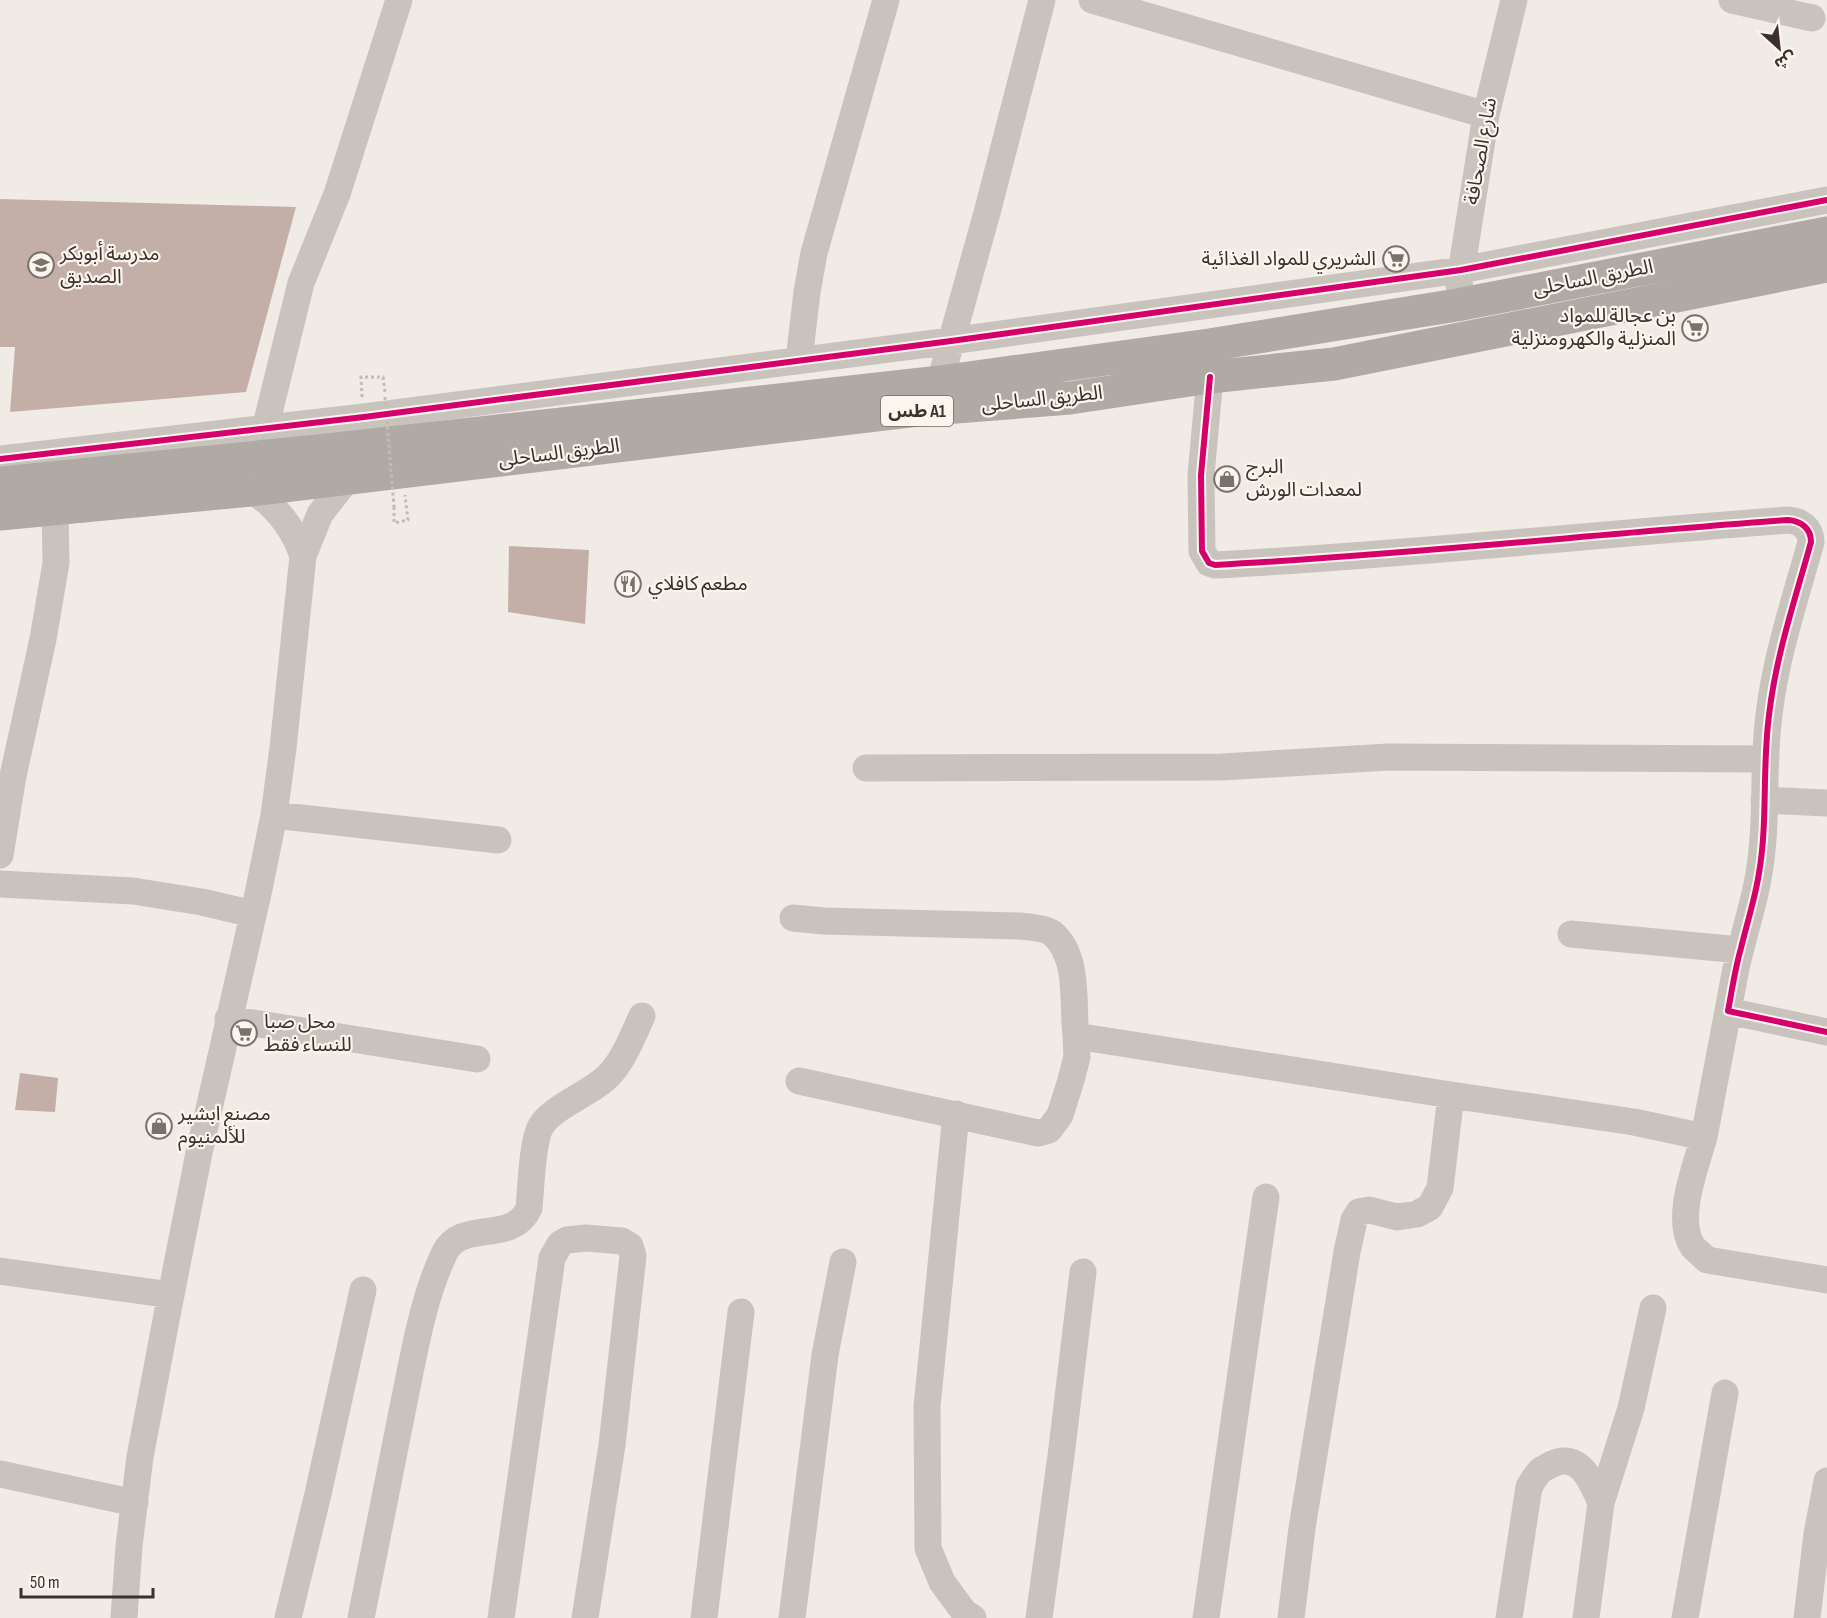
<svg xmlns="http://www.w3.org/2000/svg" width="1827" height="1618" font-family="'Sofia Sans Condensed','Noto Sans Arabic',sans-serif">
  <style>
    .building { fill: #c3afa7 }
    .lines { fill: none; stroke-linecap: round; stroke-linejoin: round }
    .path { stroke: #c2bbb6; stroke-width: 3; stroke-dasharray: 3 3; stroke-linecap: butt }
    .minor { stroke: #c9c3be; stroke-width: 27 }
    .highway { stroke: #afaaa4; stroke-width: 33 }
    .path-bridge { stroke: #c2bbb6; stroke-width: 3; stroke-dasharray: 3 3; stroke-linecap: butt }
    .cycleway-casing { stroke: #fbf5ee; stroke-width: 10 }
    .cycleway { stroke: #d6006c; stroke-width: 6 }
    .labels { text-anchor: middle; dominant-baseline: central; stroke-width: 4.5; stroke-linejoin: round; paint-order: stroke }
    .shield { fill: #fbf5ee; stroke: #756b66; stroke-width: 1.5 }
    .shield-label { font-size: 18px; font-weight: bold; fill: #3b302b }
    .street-label { font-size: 20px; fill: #3b302b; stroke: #fbf5ee }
    .poi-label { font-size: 20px; fill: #3b302b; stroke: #fbf5ee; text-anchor: start }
  </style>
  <rect width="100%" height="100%" fill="#f0ebe5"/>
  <path class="building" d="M 0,199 L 296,207 L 246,392 L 10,412 L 15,347 L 0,347 Z
    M 509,546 L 589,550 L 585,624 L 508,612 Z
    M 20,1073 L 58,1078 L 55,1112 L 15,1110 Z"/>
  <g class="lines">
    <path class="path" d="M 362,397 L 361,377 L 383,377 L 385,392
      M 394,507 L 394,523 L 408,520 L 405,495"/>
    <path class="minor" d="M 1092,0 L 1486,115
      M 1732,0 L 1812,18
      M 1459,285 L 1486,115 L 1514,0
      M 799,360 L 807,292 L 814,253 L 886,0
      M 1210,377 L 1201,475 L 1202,551 L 1209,563 L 1215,565 C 1406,555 1597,534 1788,520 C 1801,521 1811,528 1811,542 C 1795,600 1776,655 1769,715 C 1762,767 1768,821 1759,873 C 1755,899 1747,923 1741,948 C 1735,969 1732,990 1728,1011 L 1827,1032
      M 940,382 L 988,209 L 1042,0
      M 265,429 L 301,283 L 337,194 L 399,0
      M 0,459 L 364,417 L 951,341 L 1461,270 L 1827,200
      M 251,490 C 277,506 293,527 303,556
      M 866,768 L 1222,767 L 1388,757 L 1765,759
      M 1764,800 L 1827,803
      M 274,815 L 498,840
      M 0,855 L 13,776 L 43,639 L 56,563 L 55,507
      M 0,884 L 133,891 L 202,902 L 253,914
      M 793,918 L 824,921 L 1020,926 C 1029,927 1045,928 1052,933 C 1080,956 1072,1004 1076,1036 L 1451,1095 L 1634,1122 L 1704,1137 L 1728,1011
      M 1571,934 L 1740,950
      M 228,1019 L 477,1059
      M 799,1081 L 1038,1133 L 1049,1130 L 1060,1115 L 1071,1080 L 1077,1057 L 1076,1036
      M 956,1114 L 927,1407 L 928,1548 L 942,1582 L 964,1612 L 973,1618
      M 1704,1137 C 1696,1166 1674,1219 1693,1247 C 1697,1251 1703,1256 1707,1260 L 1827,1280
      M 0,1271 L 171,1295
      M 0,1474 L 135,1503
      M 124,1618 L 129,1546 L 140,1457 L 167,1315 L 199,1153 L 259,889 L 274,815 L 283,748 L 303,556 L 320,514 L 348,478
      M 288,1618 L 318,1494 L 363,1290
      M 361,1618 C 375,1546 390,1474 404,1402 C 414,1354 423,1297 445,1252 C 462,1219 513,1245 529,1208 C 531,1189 532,1141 541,1126 C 553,1106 595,1092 611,1073 C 625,1057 633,1035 642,1016
      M 501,1618 L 552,1258 L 560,1244 L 567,1240 L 586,1238 L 622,1241 L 630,1246 L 633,1256 L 612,1445 L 585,1618
      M 704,1618 L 741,1312
      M 792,1618 L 825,1355 L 843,1262
      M 1039,1618 L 1062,1448 L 1083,1272
      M 1206,1618 L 1266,1197
      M 1291,1618 L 1302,1528 L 1347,1252 L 1354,1220 L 1359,1212 L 1369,1210 L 1397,1217 L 1417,1214 L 1430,1207 L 1440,1188 L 1451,1095
      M 1509,1618 L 1529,1487 C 1532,1482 1536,1475 1540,1471 C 1543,1468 1549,1466 1552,1464 C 1580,1451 1592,1482 1601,1503
      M 1586,1618 L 1601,1503 L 1631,1408 L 1653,1308
      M 1685,1618 L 1725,1393
      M 1807,1618 L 1817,1534 L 1827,1481"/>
    <path class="highway" d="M 0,483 L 318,451 L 940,382 L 1209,345 L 1457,305 L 1827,233
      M 0,514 L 251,490 L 918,410 L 1070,398 L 1210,377 L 1334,364 L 1827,266"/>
    <path class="path-bridge" d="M 385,397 L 394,507"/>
    <g class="cycleway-casing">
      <path id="cycleway" d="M 1210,377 L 1201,475 L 1202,551 L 1209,563 L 1215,565 C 1406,555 1597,534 1788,520 C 1801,521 1811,528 1811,542 C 1795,600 1776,655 1769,715 C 1762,767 1768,821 1759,873 C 1755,899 1747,923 1741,948 C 1735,969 1732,990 1728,1011 L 1827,1032
        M 0,459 L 364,417 L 951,341 L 1461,270 L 1827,200"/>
    </g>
    <use href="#cycleway" class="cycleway"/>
  </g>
  <defs>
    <g id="supermarket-ring" transform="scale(1.35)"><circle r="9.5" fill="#fbf5ee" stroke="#7a716c" stroke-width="1.5"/><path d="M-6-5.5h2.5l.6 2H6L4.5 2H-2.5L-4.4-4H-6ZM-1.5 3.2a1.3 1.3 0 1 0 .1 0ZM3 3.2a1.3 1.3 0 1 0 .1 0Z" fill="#7a716c"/></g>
    <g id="school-ring" transform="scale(1.35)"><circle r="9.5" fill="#fbf5ee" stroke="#7a716c" stroke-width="1.5"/><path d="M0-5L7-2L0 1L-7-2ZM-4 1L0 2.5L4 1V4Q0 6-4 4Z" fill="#7a716c"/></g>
    <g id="shop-ring" transform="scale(1.35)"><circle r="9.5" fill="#fbf5ee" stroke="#7a716c" stroke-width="1.5"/><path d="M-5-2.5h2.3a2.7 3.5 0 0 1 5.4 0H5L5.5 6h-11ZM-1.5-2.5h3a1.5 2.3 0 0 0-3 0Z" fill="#7a716c"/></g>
    <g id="restaurant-ring" transform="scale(1.35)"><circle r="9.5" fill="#fbf5ee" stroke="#7a716c" stroke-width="1.5"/><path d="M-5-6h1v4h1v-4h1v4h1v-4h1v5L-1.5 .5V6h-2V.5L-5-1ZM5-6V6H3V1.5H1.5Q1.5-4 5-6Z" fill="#7a716c"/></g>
  </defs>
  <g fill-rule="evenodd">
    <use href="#supermarket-ring" x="1396" y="259"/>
    <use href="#school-ring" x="41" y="265"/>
    <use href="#supermarket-ring" x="1695" y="328"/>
    <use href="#shop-ring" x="1227" y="479"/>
    <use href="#restaurant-ring" x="628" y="584"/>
    <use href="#supermarket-ring" x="244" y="1033"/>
    <use href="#shop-ring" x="159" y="1126"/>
  </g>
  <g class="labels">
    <rect class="shield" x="881" y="396" width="72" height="30" rx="4.5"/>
    <g class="shield-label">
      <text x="917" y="411">طس A1</text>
    </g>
    <g class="street-label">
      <text transform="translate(1481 151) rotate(-80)">شارع الصحافة</text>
      <text transform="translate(1593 278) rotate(-11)">الطريق الساحلى</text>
      <text transform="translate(1042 399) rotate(-6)">الطريق الساحلى</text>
      <text transform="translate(559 453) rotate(-7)">الطريق الساحلى</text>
    </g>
    <g class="poi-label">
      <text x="60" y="254">مدرسة أبوبكر<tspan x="60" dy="23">الصديق</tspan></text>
      <text x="1376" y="259" text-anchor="end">الشريري للمواد الغذائية</text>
      <text x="1676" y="316" text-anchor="end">بن عجالة للمواد<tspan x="1676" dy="23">المنزلية والكهرومنزلية</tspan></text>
      <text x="1246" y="467">البرج<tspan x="1246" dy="23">لمعدات الورش</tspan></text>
      <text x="648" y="584">مطعم كافلاي</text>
      <text x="264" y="1022">محل صبا<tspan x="264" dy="23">للنساء فقط</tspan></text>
      <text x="178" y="1114">مصنع ابشير<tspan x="178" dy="23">للألمنيوم</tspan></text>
    </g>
  </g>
  <g transform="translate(1779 48) rotate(153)" stroke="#fbf5ee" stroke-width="4.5" paint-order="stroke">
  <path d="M0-4.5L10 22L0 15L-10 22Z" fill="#3b302b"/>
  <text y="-9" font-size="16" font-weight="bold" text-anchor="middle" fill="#3b302b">ش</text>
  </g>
  <path d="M21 1588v9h132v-9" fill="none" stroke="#3b302b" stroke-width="3"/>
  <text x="30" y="1588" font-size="18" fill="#3b302b" stroke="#fbf5ee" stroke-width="4.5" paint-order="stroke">50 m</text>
</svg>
